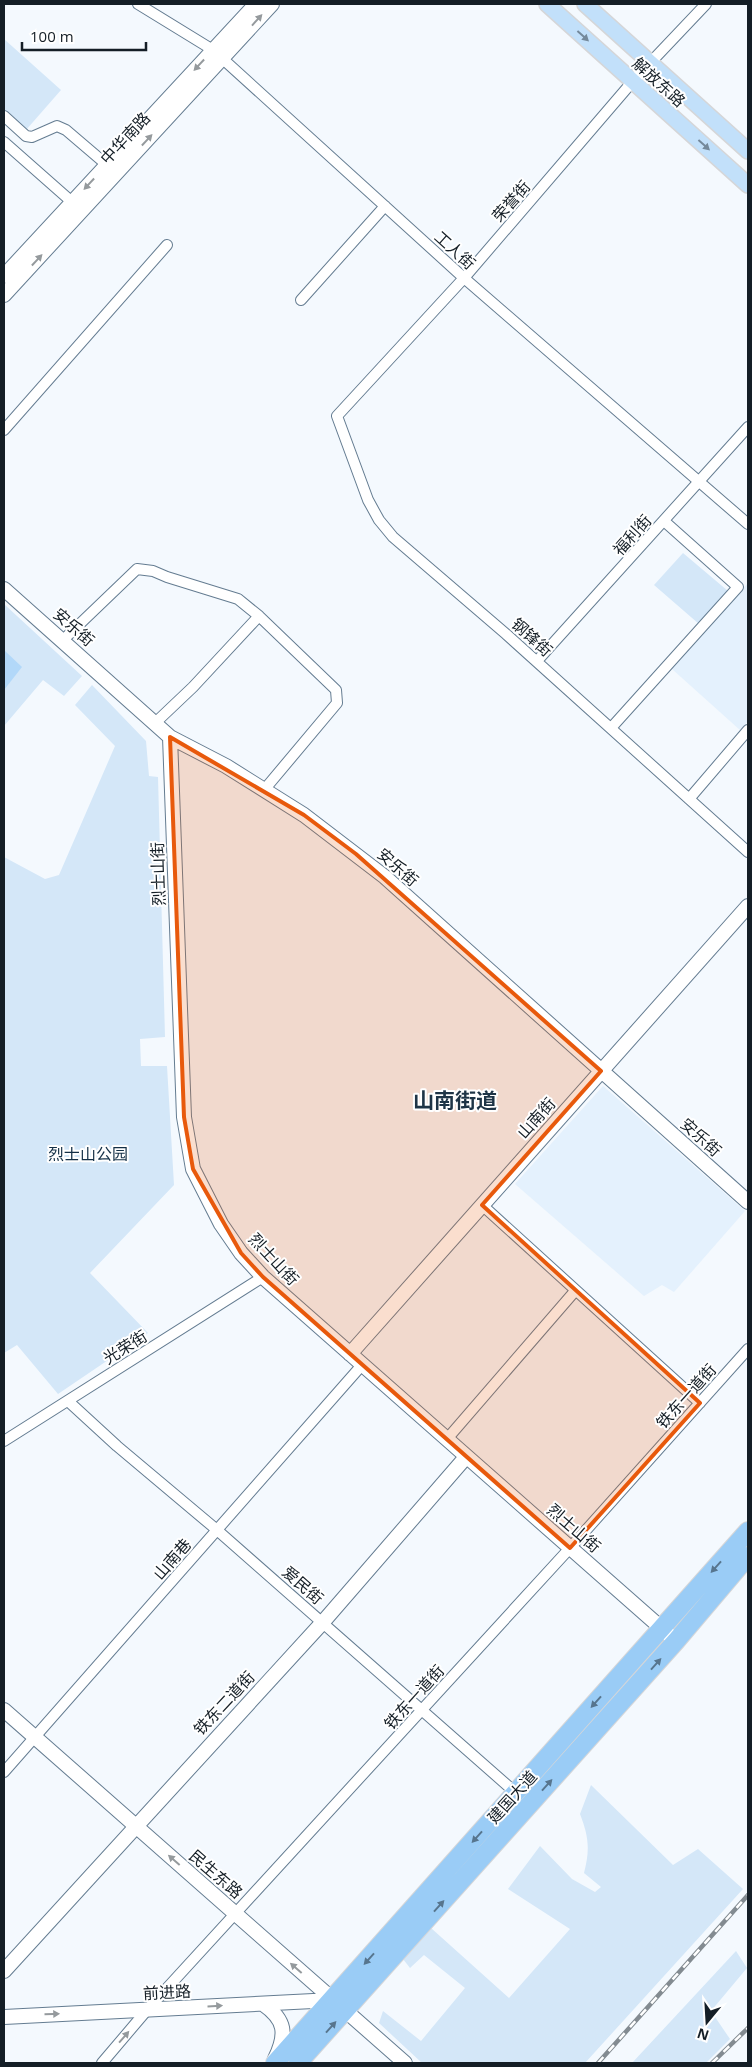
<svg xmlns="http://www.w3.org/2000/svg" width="752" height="2067" font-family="'Open Sans','Noto Sans SC',sans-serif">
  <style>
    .built { fill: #e4f1fd }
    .green { fill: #d4e7f8 }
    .water { fill: #b2d8f9 }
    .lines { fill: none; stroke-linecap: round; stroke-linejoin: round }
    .street-casing { stroke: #647c91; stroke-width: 12 }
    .secondary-casing { stroke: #647c91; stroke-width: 16 }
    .primary-casing { stroke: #d5d6d8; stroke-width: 18 }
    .highway-casing { stroke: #d5d6d8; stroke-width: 20 }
    .street { stroke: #fff; stroke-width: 10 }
    .secondary { stroke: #fff; stroke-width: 14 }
    .primary { stroke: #c2e0fa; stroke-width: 15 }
    .highway { stroke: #9accf6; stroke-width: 18 }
    .rail-casing { stroke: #838b91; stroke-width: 4.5 }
    .rail { stroke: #fff; stroke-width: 2.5; stroke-dasharray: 8; stroke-linecap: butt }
    .oneway { fill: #959a9d }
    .oneway2 { fill: #74899b }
    .oneway3 { fill: #57758e }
    .marked { fill: #e8590c; fill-opacity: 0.2; stroke: #e8590c; stroke-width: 4; stroke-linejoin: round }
    .labels { text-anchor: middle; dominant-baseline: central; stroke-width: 4; stroke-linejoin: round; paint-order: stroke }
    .street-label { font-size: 16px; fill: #141e26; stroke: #fff }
    .park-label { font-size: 16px; fill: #132f46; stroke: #fff }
    .district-label { font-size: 21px; font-weight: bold; fill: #1e3446; stroke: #fff }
  </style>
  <rect width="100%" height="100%" fill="#f4f9fe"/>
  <path class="built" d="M 748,583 L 748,721 L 740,730 L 672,669 Z
    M 603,1086 L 745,1211 L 674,1292 L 662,1285 L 644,1296 L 515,1184 Z"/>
  <path class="green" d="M 4,39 L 61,90 L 26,130 L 4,110 Z
    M 683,553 L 728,591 L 699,624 L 654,585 Z
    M 4,604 L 82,676 L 64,696 L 43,680 L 4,726 Z
    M 92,685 L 146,741 L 149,776 L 158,777 L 165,1037 L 140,1039 L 141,1066 L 167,1066 L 174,1185 L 90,1273 L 148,1333 L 58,1394 L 17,1345 L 4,1353 L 4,857 L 45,879 L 59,875 L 115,746 L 75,705 Z
    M 591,1785 L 673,1865 L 698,1849 L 743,1889 L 585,2063 L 422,2063 L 379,2023 L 383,2011 L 421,2041 L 465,1988 L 424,1955 L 410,1968 L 403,1959 L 431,1928 L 509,1998 L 570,1929 L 508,1889 L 540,1846 L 572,1879 L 595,1892 L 601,1887 L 584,1873 C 590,1850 589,1837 580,1814 Z
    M 736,1951 L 747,1968 L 711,2011 L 730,2039 L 706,2063 L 632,2063 Z"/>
  <path class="water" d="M 4,650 L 22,667 L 4,690 Z"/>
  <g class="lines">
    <g class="street-casing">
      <path id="street" d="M 138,4 L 213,50 L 464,278 L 748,524
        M 706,4 L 633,81 L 464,278 L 337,416 L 368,500 L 379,520 L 393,537 L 506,634 L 748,852
        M 4,116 L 26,136 L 32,137 L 57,126 L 66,130 L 107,165
        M 4,142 L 72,202
        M 301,300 L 385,206
        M 4,430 L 167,245
        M 63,640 L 137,569 L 153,571 L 167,577 L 238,599 L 259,616 L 336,690 L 337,703 L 264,790
        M 537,661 L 748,427
        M 154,724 L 193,687 L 259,616
        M 611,728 L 738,587 L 664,521
        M 689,799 L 748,730
        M 482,1205 L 700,1403
        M 68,1401 L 117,1446 L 217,1530 L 516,1793
        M 447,1439 L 575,1291
        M 4,1441 L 263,1277
        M 4,1772 L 362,1365
        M 102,2063 L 147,2010 L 570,1548 L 748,1349"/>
    </g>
    <g class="secondary-casing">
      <path id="secondary" d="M 4,276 L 256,4
        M 4,295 L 272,4
        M 4,589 L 170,737 L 226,766 L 304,815 L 385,877 L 748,1202
        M 170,737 L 184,1117 L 193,1169 L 221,1224 L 241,1253 L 263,1277 L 676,1641
        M 350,1354 L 748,906
        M 4,1710 L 405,2063
        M 4,1971 L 323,1622 L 466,1457
        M 263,2004 C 286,2020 287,2034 275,2059
        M 4,2017 L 333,2000"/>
    </g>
    <g class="primary-casing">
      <path id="primary" d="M 547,4 L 748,185
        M 585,4 L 748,151"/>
    </g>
    <g class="highway-casing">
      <path id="highway" d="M 275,2063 L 748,1531
        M 298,2063 L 676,1641 L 748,1556"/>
    </g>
    <use href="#street" class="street"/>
    <use href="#secondary" class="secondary"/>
    <use href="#primary" class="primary"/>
    <use href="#highway" class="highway"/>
    <g class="rail-casing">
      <path id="rail" d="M 598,2063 L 748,1895
        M 712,2063 L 748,2028"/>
    </g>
    <use href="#rail" class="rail"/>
  </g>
  <defs><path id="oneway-solid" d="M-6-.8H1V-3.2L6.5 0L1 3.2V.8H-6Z" transform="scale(1.25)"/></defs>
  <g class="oneway">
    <use href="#oneway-solid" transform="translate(257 20) rotate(-48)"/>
    <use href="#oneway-solid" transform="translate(199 65) rotate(133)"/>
    <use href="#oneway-solid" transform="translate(147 140) rotate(-47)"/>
    <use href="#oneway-solid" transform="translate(89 184) rotate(133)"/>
    <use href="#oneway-solid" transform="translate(37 260) rotate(-47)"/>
    <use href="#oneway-solid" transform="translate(174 1860) rotate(-139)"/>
    <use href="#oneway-solid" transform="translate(296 1968) rotate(-139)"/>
    <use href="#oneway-solid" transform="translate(215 2006) rotate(-3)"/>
    <use href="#oneway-solid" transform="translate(52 2014) rotate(-2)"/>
    <use href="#oneway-solid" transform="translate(124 2037) rotate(-49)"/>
  </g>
  <g class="oneway2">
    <use href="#oneway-solid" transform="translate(583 36) rotate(42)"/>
    <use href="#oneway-solid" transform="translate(704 145) rotate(42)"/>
  </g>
  <g class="oneway3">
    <use href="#oneway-solid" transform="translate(716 1567) rotate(132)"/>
    <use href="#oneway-solid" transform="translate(656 1664) rotate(-48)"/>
    <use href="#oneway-solid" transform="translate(596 1702) rotate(132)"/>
    <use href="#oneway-solid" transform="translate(547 1785) rotate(-48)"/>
    <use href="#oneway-solid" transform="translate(477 1837) rotate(132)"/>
    <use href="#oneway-solid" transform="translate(439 1906) rotate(-48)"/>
    <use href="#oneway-solid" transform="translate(369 1959) rotate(132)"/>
    <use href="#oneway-solid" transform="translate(331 2027) rotate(-48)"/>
  </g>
  <path class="marked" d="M 170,737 L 304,815 L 356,854 L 601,1071 L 482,1205 L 700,1403 L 570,1548 L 263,1277 L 241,1253 L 193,1169 L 184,1117 Z"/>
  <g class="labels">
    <g class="street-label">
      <text transform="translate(659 82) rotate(42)">解放东路</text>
      <text transform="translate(125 138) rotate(-47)">中华南路</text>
      <text transform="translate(511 201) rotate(-49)">荣誉街</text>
      <text transform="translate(455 250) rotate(42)">工人街</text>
      <text transform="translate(632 535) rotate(-48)">福利街</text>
      <text transform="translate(74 627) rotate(41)">安乐街</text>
      <text transform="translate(532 637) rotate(42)">钢锋街</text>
      <text transform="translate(398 867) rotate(41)">安乐街</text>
      <text transform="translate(158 874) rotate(-92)">烈士山街</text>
      <text transform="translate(536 1118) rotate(-48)">山南街</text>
      <text transform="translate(701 1137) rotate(42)">安乐街</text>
      <text transform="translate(274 1259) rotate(47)">烈士山街</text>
      <text transform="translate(125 1347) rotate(-32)">光荣街</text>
      <text transform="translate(686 1396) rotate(-48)">铁东一道街</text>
      <text transform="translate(574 1528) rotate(41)">烈士山街</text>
      <text transform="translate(172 1559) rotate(-49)">山南巷</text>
      <text transform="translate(303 1585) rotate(41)">爱民街</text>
      <text transform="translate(414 1697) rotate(-48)">铁东一道街</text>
      <text transform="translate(224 1703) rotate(-47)">铁东二道街</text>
      <text transform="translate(512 1797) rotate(-48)">建国大道</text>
      <text transform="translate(216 1874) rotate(41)">民生东路</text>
      <text transform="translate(167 1992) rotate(-3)">前进路</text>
    </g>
    <g class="park-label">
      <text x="88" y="1154">烈士山公园</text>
    </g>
    <g class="district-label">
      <text x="455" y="1100">山南街道</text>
    </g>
  </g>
  <rect width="752" height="2067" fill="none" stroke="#141e26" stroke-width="10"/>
  <g transform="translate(707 2022) rotate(198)" stroke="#ffffff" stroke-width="4" paint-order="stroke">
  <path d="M0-4L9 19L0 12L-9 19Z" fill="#141e26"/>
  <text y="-8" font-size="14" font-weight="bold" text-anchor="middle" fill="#141e26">N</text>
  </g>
  <path d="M22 42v8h124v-8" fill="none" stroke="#141e26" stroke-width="2.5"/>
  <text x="30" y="42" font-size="15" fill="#141e26" stroke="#ffffff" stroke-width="4" paint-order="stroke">100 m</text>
</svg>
